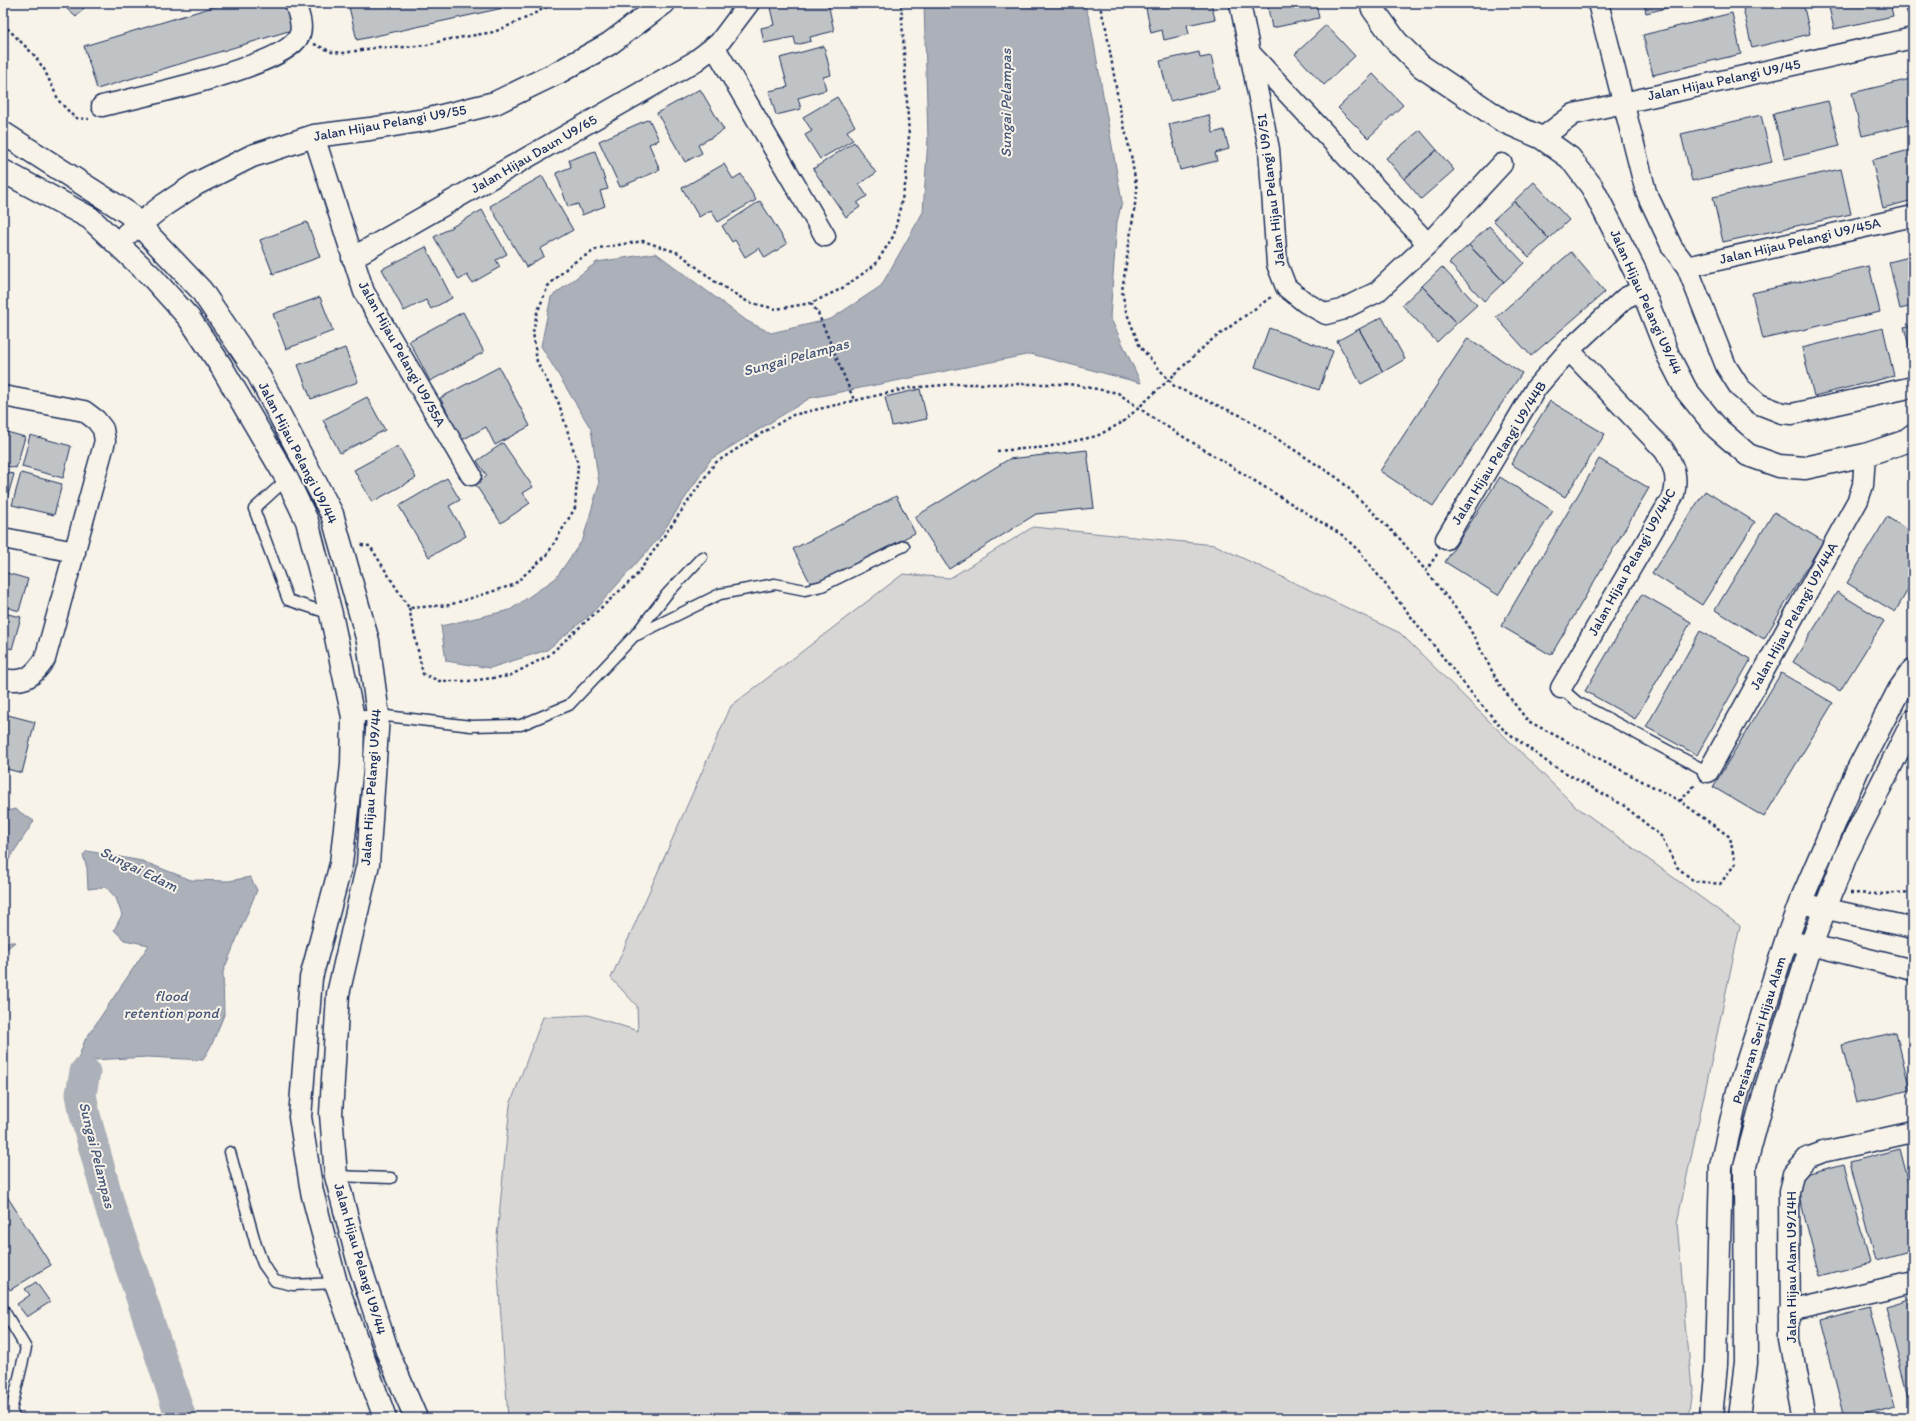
<svg xmlns="http://www.w3.org/2000/svg" width="1916" height="1421" font-family="Itim,sans-serif">
  <style>
    .green { fill: #d7d6d4; stroke: #798299 }
    .water { fill: #acb0b9; stroke: #727c95 }
    .lines { fill: none; stroke-linecap: round; stroke-linejoin: round }
    .river { stroke: #acb0b9; stroke-width: 31 }
    .building { fill: #c0c3c5; stroke: #1b2f5e }
    .lane-casing { stroke: #1b2f5e; stroke-width: 13 }
    .street-casing { stroke: #1b2f5e; stroke-width: 23 }
    .secondary-casing { stroke: #1b2f5e; stroke-width: 25 }
    .path { stroke: #1b2f5e; stroke-width: 2.5; stroke-dasharray: 3 3; stroke-linecap: butt }
    .lane { stroke: #f7f3e8; stroke-width: 10 }
    .street { stroke: #f7f3e8; stroke-width: 20 }
    .secondary { stroke: #f7f3e8; stroke-width: 22 }
    .path-bridge { stroke: #1b2f5e; stroke-width: 2.5; stroke-dasharray: 3 3; stroke-linecap: butt }
    .labels { text-anchor: middle; dominant-baseline: central; stroke-width: 4; stroke-linejoin: round; paint-order: stroke }
    .street-label { font-size: 14px; fill: #1b2f5e; stroke: #f7f3e8 }
    .water-label { font-size: 15px; font-style: italic; fill: #465679; stroke: #f7f3e8 }
  </style>
  <rect width="100%" height="100%" fill="#f7f3e8"/>
  <filter id="ink" filterUnits="userSpaceOnUse"><feTurbulence type="fractalNoise" baseFrequency=".025" numOctaves="2"/><feDisplacementMap in="SourceGraphic" scale="8" xChannelSelector="R" yChannelSelector="G"/><feConvolveMatrix kernelMatrix="1 2 1 2 8 2 1 2 1" color-interpolation-filters="sRGB"/></filter>
  <g filter="url(#ink)">
    <path class="green" d="M 1033,527 L 1215,545 L 1400,633 L 1574,805 L 1740,926 L 1677,1223 L 1692,1390 L 1688,1418 L 508,1418 L 496,1246 L 510,1105 L 543,1017 L 588,1015 L 638,1031 L 637,1006 L 611,978 L 731,706 L 903,574 L 950,578 Z"/>
    <path class="water" d="M 924,3 L 1084,3 L 1090,21 L 1122,202 L 1117,222 L 1110,317 L 1141,383 L 1031,354 L 810,398 L 711,459 L 658,539 L 592,613 L 547,650 L 490,668 L 446,661 L 441,626 L 510,610 L 556,578 L 583,539 L 599,484 L 591,429 L 541,346 L 551,297 L 597,262 L 656,253 L 747,321 L 771,333 L 831,319 L 881,286 L 923,212 L 928,139 Z
      M 15,809 L 34,821 L 4,867 L 3,874 L 3,812 Z
      M 87,851 L 142,861 L 191,880 L 229,881 L 250,877 L 257,890 L 223,972 L 224,1015 L 212,1044 L 203,1060 L 148,1057 L 93,1060 L 90,1080 L 90,1112 L 76,1116 L 75,1067 L 85,1040 L 149,945 L 124,940 L 114,930 L 122,915 L 116,898 L 106,887 L 88,889 L 87,868 L 83,855 Z
      M 3,942 L 15,942 L 3,952 Z"/>
    <g class="lines">
      <path class="river" d="M 85,1072 L 81,1094 L 85,1115 L 111,1210 L 139,1291 L 181,1418"/>
    </g>
    <path class="building" d="M 73,3 L 79,3 L 84,8 L 76,17 L 67,9 Z
      M 226,3 L 287,3 L 295,29 L 97,89 L 84,46 Z
      M 348,3 L 502,3 L 503,8 L 357,40 Z
      M 769,3 L 828,3 L 834,31 L 810,37 L 811,41 L 796,45 L 794,37 L 764,43 L 761,28 L 774,25 Z
      M 1145,3 L 1211,3 L 1215,19 L 1187,25 L 1189,34 L 1164,40 L 1162,30 L 1151,33 Z
      M 1267,3 L 1316,3 L 1319,18 L 1272,28 Z
      M 1644,3 L 1687,3 L 1646,13 Z
      M 1766,3 L 1803,3 L 1810,34 L 1752,48 L 1743,8 Z
      M 1828,3 L 1890,3 L 1893,16 L 1834,29 Z
      M 1905,3 L 1913,3 L 1913,12 L 1907,13 Z
      M 1732,13 L 1741,54 L 1653,75 L 1643,35 Z
      M 1326,25 L 1355,56 L 1324,85 L 1295,54 Z
      M 824,46 L 831,75 L 823,77 L 826,90 L 798,98 L 801,109 L 776,115 L 769,91 L 788,87 L 780,58 Z
      M 1199,52 L 1200,58 L 1211,56 L 1219,89 L 1170,101 L 1160,61 Z
      M 1373,74 L 1403,105 L 1368,138 L 1338,108 Z
      M 1910,79 L 1913,92 L 1913,124 L 1862,136 L 1852,93 Z
      M 700,89 L 724,130 L 698,145 L 702,153 L 685,162 L 657,113 Z
      M 837,97 L 855,126 L 847,131 L 853,140 L 820,159 L 805,135 L 812,131 L 803,117 Z
      M 1828,101 L 1840,146 L 1785,159 L 1773,114 Z
      M 1209,115 L 1213,133 L 1224,130 L 1229,149 L 1215,153 L 1217,161 L 1180,170 L 1169,124 Z
      M 1761,115 L 1772,162 L 1692,181 L 1681,134 Z
      M 649,119 L 659,140 L 649,144 L 660,170 L 620,187 L 599,141 Z
      M 1420,130 L 1437,150 L 1404,179 L 1386,158 Z
      M 854,142 L 876,173 L 859,184 L 867,196 L 857,203 L 860,207 L 846,217 L 813,169 Z
      M 1913,149 L 1913,200 L 1883,208 L 1872,160 Z
      M 1437,150 L 1454,170 L 1421,199 L 1404,179 Z
      M 595,151 L 608,189 L 600,191 L 605,206 L 582,215 L 578,204 L 568,207 L 556,173 L 571,167 L 569,160 Z
      M 724,164 L 733,179 L 741,174 L 756,200 L 718,222 L 711,210 L 699,217 L 682,188 Z
      M 1841,169 L 1851,214 L 1723,242 L 1713,197 Z
      M 542,176 L 573,230 L 540,249 L 544,256 L 526,267 L 490,206 Z
      M 1534,182 L 1569,220 L 1549,239 L 1514,201 Z
      M 760,201 L 787,244 L 765,258 L 759,248 L 745,257 L 735,240 L 732,242 L 722,226 Z
      M 1514,201 L 1549,239 L 1529,257 L 1493,220 Z
      M 482,210 L 507,254 L 496,260 L 500,267 L 472,283 L 467,275 L 459,280 L 434,237 Z
      M 307,222 L 320,257 L 273,274 L 260,240 Z
      M 1489,226 L 1524,263 L 1504,282 L 1469,245 Z
      M 1469,245 L 1504,282 L 1484,301 L 1449,263 Z
      M 426,247 L 452,298 L 431,309 L 426,300 L 404,311 L 382,269 Z
      M 1571,252 L 1605,292 L 1531,356 L 1496,317 Z
      M 1913,256 L 1913,306 L 1900,309 L 1889,262 Z
      M 1869,266 L 1880,312 L 1763,339 L 1752,293 Z
      M 1442,267 L 1477,305 L 1457,323 L 1422,286 Z
      M 1422,286 L 1457,323 L 1437,342 L 1402,305 Z
      M 320,297 L 333,331 L 286,349 L 273,314 Z
      M 463,312 L 484,352 L 430,381 L 409,341 Z
      M 1382,317 L 1405,359 L 1383,372 L 1359,329 Z
      M 1913,325 L 1913,362 L 1904,327 Z
      M 1269,328 L 1333,351 L 1319,390 L 1255,367 Z
      M 1883,328 L 1894,376 L 1814,396 L 1802,348 Z
      M 1359,329 L 1383,372 L 1361,384 L 1337,341 Z
      M 1468,338 L 1522,373 L 1433,506 L 1380,471 Z
      M 345,348 L 358,382 L 311,399 L 298,365 Z
      M 499,367 L 530,426 L 495,445 L 486,427 L 462,440 L 440,398 Z
      M 920,389 L 927,419 L 892,426 L 885,397 Z
      M 367,397 L 385,430 L 340,453 L 323,420 Z
      M 1550,401 L 1605,434 L 1565,497 L 1511,464 Z
      M 3,431 L 25,437 L 16,468 L 3,465 Z
      M 30,435 L 71,446 L 63,478 L 22,467 Z
      M 503,443 L 533,487 L 523,493 L 530,503 L 501,523 L 475,484 L 487,476 L 477,461 Z
      M 398,446 L 416,478 L 372,502 L 354,470 Z
      M 1087,450 L 1094,508 L 1036,514 L 949,569 L 915,517 L 1009,459 Z
      M 1599,459 L 1649,488 L 1551,655 L 1501,626 Z
      M 3,472 L 14,474 L 5,506 L 3,505 Z
      M 21,473 L 62,484 L 54,515 L 12,505 Z
      M 1500,477 L 1553,511 L 1498,595 L 1445,562 Z
      M 447,478 L 460,500 L 449,506 L 466,536 L 429,557 L 399,506 Z
      M 1705,491 L 1755,522 L 1702,605 L 1652,573 Z
      M 896,496 L 915,533 L 812,586 L 793,549 Z
      M 1774,512 L 1823,541 L 1764,639 L 1715,610 Z
      M 1887,517 L 1913,533 L 1913,581 L 1895,612 L 1847,583 Z
      M 3,572 L 28,579 L 19,611 L 3,606 Z
      M 1837,592 L 1884,621 L 1840,691 L 1793,662 Z
      M 1642,594 L 1691,622 L 1635,719 L 1585,691 Z
      M 3,613 L 21,617 L 12,649 L 3,646 Z
      M 1700,631 L 1751,659 L 1697,755 L 1646,727 Z
      M 1781,673 L 1833,703 L 1764,817 L 1713,787 Z
      M 4,714 L 35,722 L 22,773 L 3,768 Z
      M 1896,1032 L 1910,1090 L 1856,1103 L 1842,1045 Z
      M 1900,1149 L 1913,1199 L 1913,1251 L 1876,1261 L 1850,1162 Z
      M 1844,1164 L 1870,1263 L 1820,1276 L 1794,1177 Z
      M 3,1190 L 51,1265 L 10,1290 L 3,1279 Z
      M 36,1282 L 50,1302 L 27,1317 L 17,1304 L 30,1295 L 25,1289 Z
      M 1913,1298 L 1913,1404 L 1911,1404 L 1885,1306 Z
      M 1870,1307 L 1896,1406 L 1845,1418 L 1820,1320 Z"/>
    <g class="lines">
      <g class="lane-casing">
        <path id="lane" d="M 287,479 L 254,509 L 288,600 L 331,614
          M 637,635 L 720,594 L 775,584 L 805,590 L 822,586 L 904,546
          M 1561,688 L 1577,702 L 1708,772
          M 353,717 L 378,715 L 471,726 L 521,725 L 569,705 L 635,635 L 667,594 L 702,557
          M 230,1152 L 256,1245 L 263,1264 L 275,1281 L 293,1285 L 336,1283
          M 336,1176 L 391,1178
          M 3,1309 L 26,1348 L 11,1411 L 15,1418"/>
      </g>
      <g class="street-casing">
        <path id="street" d="M 1240,3 L 1269,149 L 1277,264 L 1286,287 L 1306,303 L 1326,314 L 1341,310 L 1377,292 L 1428,244 L 1502,164
          M 1598,3 L 1646,192 L 1672,247 L 1687,267 L 1726,366 L 1740,388 L 1759,404 L 1782,413 L 1792,414 L 1913,387
          M 714,46 L 825,236
          M 1250,53 L 1428,244
          M 102,106 C 138,97 285,67 299,36 C 304,26 298,13 295,3
          M 314,136 L 364,292 L 471,475
          M 1542,138 L 1574,114 L 1913,38
          M 352,258 L 694,62 L 719,43 L 749,3
          M 1687,267 L 1913,216
          M 3,396 L 84,411 L 96,420 L 103,429 L 105,441 L 45,659 C 33,677 25,683 3,679
          M 3,538 L 75,552
          M 1446,539 L 1536,388 L 1569,350 L 1625,298 L 1642,290
          M 1561,688 L 1674,494 C 1678,476 1674,466 1664,450 L 1569,350
          M 1708,772 L 1858,500 L 1863,485 L 1865,455
          M 1800,903 L 1913,928
          M 1786,941 L 1811,945 L 1913,970
          M 1789,1311 L 1913,1282
          M 1805,1418 L 1790,1340 L 1789,1192 L 1793,1174 L 1807,1158 L 1823,1152 L 1913,1132"/>
      </g>
      <g class="secondary-casing">
        <path id="secondary" d="M 1371,3 L 1373,9 L 1396,41 L 1421,66 L 1503,121 L 1542,138 L 1570,158 L 1592,187 L 1635,271 L 1668,355 L 1686,390 L 1717,428 L 1748,455 L 1779,466 L 1805,468 L 1865,455 L 1904,442 L 1913,435
          M 3,133 L 128,213 L 201,290 L 258,374 L 332,514 L 368,641 L 378,715 L 368,864 L 338,994 L 331,1114 L 336,1176 L 358,1260 L 388,1353 L 416,1418
          M 3,171 L 90,218 L 152,277 L 189,318 L 221,366 L 287,479 L 307,521 L 331,614 L 353,717 L 352,765 L 341,864 L 311,978 L 300,1117 L 312,1192 L 336,1283 L 385,1418
          M 127,234 L 164,205 L 196,184 L 252,156 L 314,136 L 370,129 L 430,119 L 495,103 L 559,72 L 609,44 L 664,3
          M 1711,1418 L 1716,1364 L 1721,1166 L 1738,1091 L 1786,941 L 1800,903 L 1857,771 L 1899,690 L 1913,670
          M 1739,1418 L 1746,1362 L 1745,1166 L 1766,1088 L 1811,945 L 1846,855 L 1913,721"/>
      </g>
      <path class="path" d="M 1099,3 L 1106,28 L 1119,105 L 1131,155 L 1137,191 L 1122,291 L 1126,311 L 1140,347 L 1175,387 L 1242,416 L 1339,479 L 1400,539 L 1426,571 L 1437,554
        M 3,24 L 34,55 L 44,69 L 59,101 L 75,118 L 89,119
        M 314,44 L 332,52 L 344,53 L 379,47 L 394,48 L 427,45 L 445,40 L 494,32 L 526,18 L 554,3
        M 811,303 L 818,313 L 854,400
        M 1175,374 L 1209,342 L 1271,297
        M 997,451 L 1047,447 L 1097,436 L 1123,422
        M 361,545 L 370,546 L 409,608 L 449,605 L 513,585 L 547,555 L 575,508 L 578,464 L 558,401 L 537,362 L 533,332 L 537,313 L 548,286 L 571,264 L 599,248 L 643,241 L 679,253 L 714,281 L 748,302 L 776,309 L 811,303 L 841,289 L 875,265 L 894,235 L 906,181 L 909,135 L 901,3
        M 409,608 L 423,674 L 439,681 L 469,681 L 509,676 L 548,656 L 636,576 L 715,463 L 757,436 L 793,415 L 909,388 L 956,384 L 1069,384 L 1118,393 L 1153,418 L 1342,535 L 1359,551 L 1477,700 L 1503,729 L 1550,764 L 1623,805 L 1661,836 L 1677,867 L 1694,881 L 1720,884 L 1735,864 L 1730,837 L 1680,801 L 1528,721 L 1499,684 L 1465,620 L 1426,571
        M 1680,801 L 1696,784
        M 1850,893 L 1878,894 L 1913,892"/>
      <use href="#lane" class="lane"/>
      <use href="#street" class="street"/>
      <use href="#secondary" class="secondary"/>
      <path class="path-bridge" d="M 1123,422 L 1175,374"/>
    </g>
  </g>
  <g class="labels">
    <g class="street-label">
      <text transform="translate(1724 80) rotate(-12)">Jalan Hijau Pelangi U9/45</text>
      <text transform="translate(390 123) rotate(-10)">Jalan Hijau Pelangi U9/55</text>
      <text transform="translate(534 154) rotate(-30)">Jalan Hijau Daun U9/65</text>
      <text transform="translate(1271 190) rotate(-97)">Jalan Hijau Pelangi U9/51</text>
      <text transform="translate(1800 241) rotate(-13)">Jalan Hijau Pelangi U9/45A</text>
      <text transform="translate(1646 302) rotate(66)">Jalan Hijau Pelangi U9/44</text>
      <text transform="translate(402 354) rotate(61)">Jalan Hijau Pelangi U9/55A</text>
      <text transform="translate(298 453) rotate(63)">Jalan Hijau Pelangi U9/44</text>
      <text transform="translate(1499 453) rotate(-58)">Jalan Hijau Pelangi U9/44B</text>
      <text transform="translate(1632 562) rotate(-61)">Jalan Hijau Pelangi U9/44C</text>
      <text transform="translate(1794 616) rotate(-61)">Jalan Hijau Pelangi U9/44A</text>
      <text transform="translate(371 787) rotate(-86)">Jalan Hijau Pelangi U9/44</text>
      <text transform="translate(1759 1030) rotate(-73)">Persiaran Seri Hijau Alam</text>
      <text transform="translate(360 1259) rotate(74)">Jalan Hijau Pelangi U9/44</text>
      <text transform="translate(1791 1267) rotate(-90)">Jalan Hijau Alam U9/14H</text>
    </g>
    <g class="water-label">
      <text transform="translate(1006 103) rotate(-90)">Sungai Pelampas</text>
      <text transform="translate(796 357) rotate(-15)">Sungai Pelampas</text>
      <text transform="translate(139 869) rotate(26)">Sungai Edam</text>
      <text x="171" y="996">flood<tspan x="171" dy="17">retention pond</tspan></text>
      <text transform="translate(97 1155) rotate(76)">Sungai Pelampas</text>
    </g>
  </g>
  <rect width="1916" height="1421" fill="none" stroke="#f7f3e8" stroke-width="16"/>
  <rect x="8" y="8" width="1900" height="1405" fill="none" stroke="#1b2f5e" stroke-width="1.5" filter="url(#ink)"/>
</svg>
